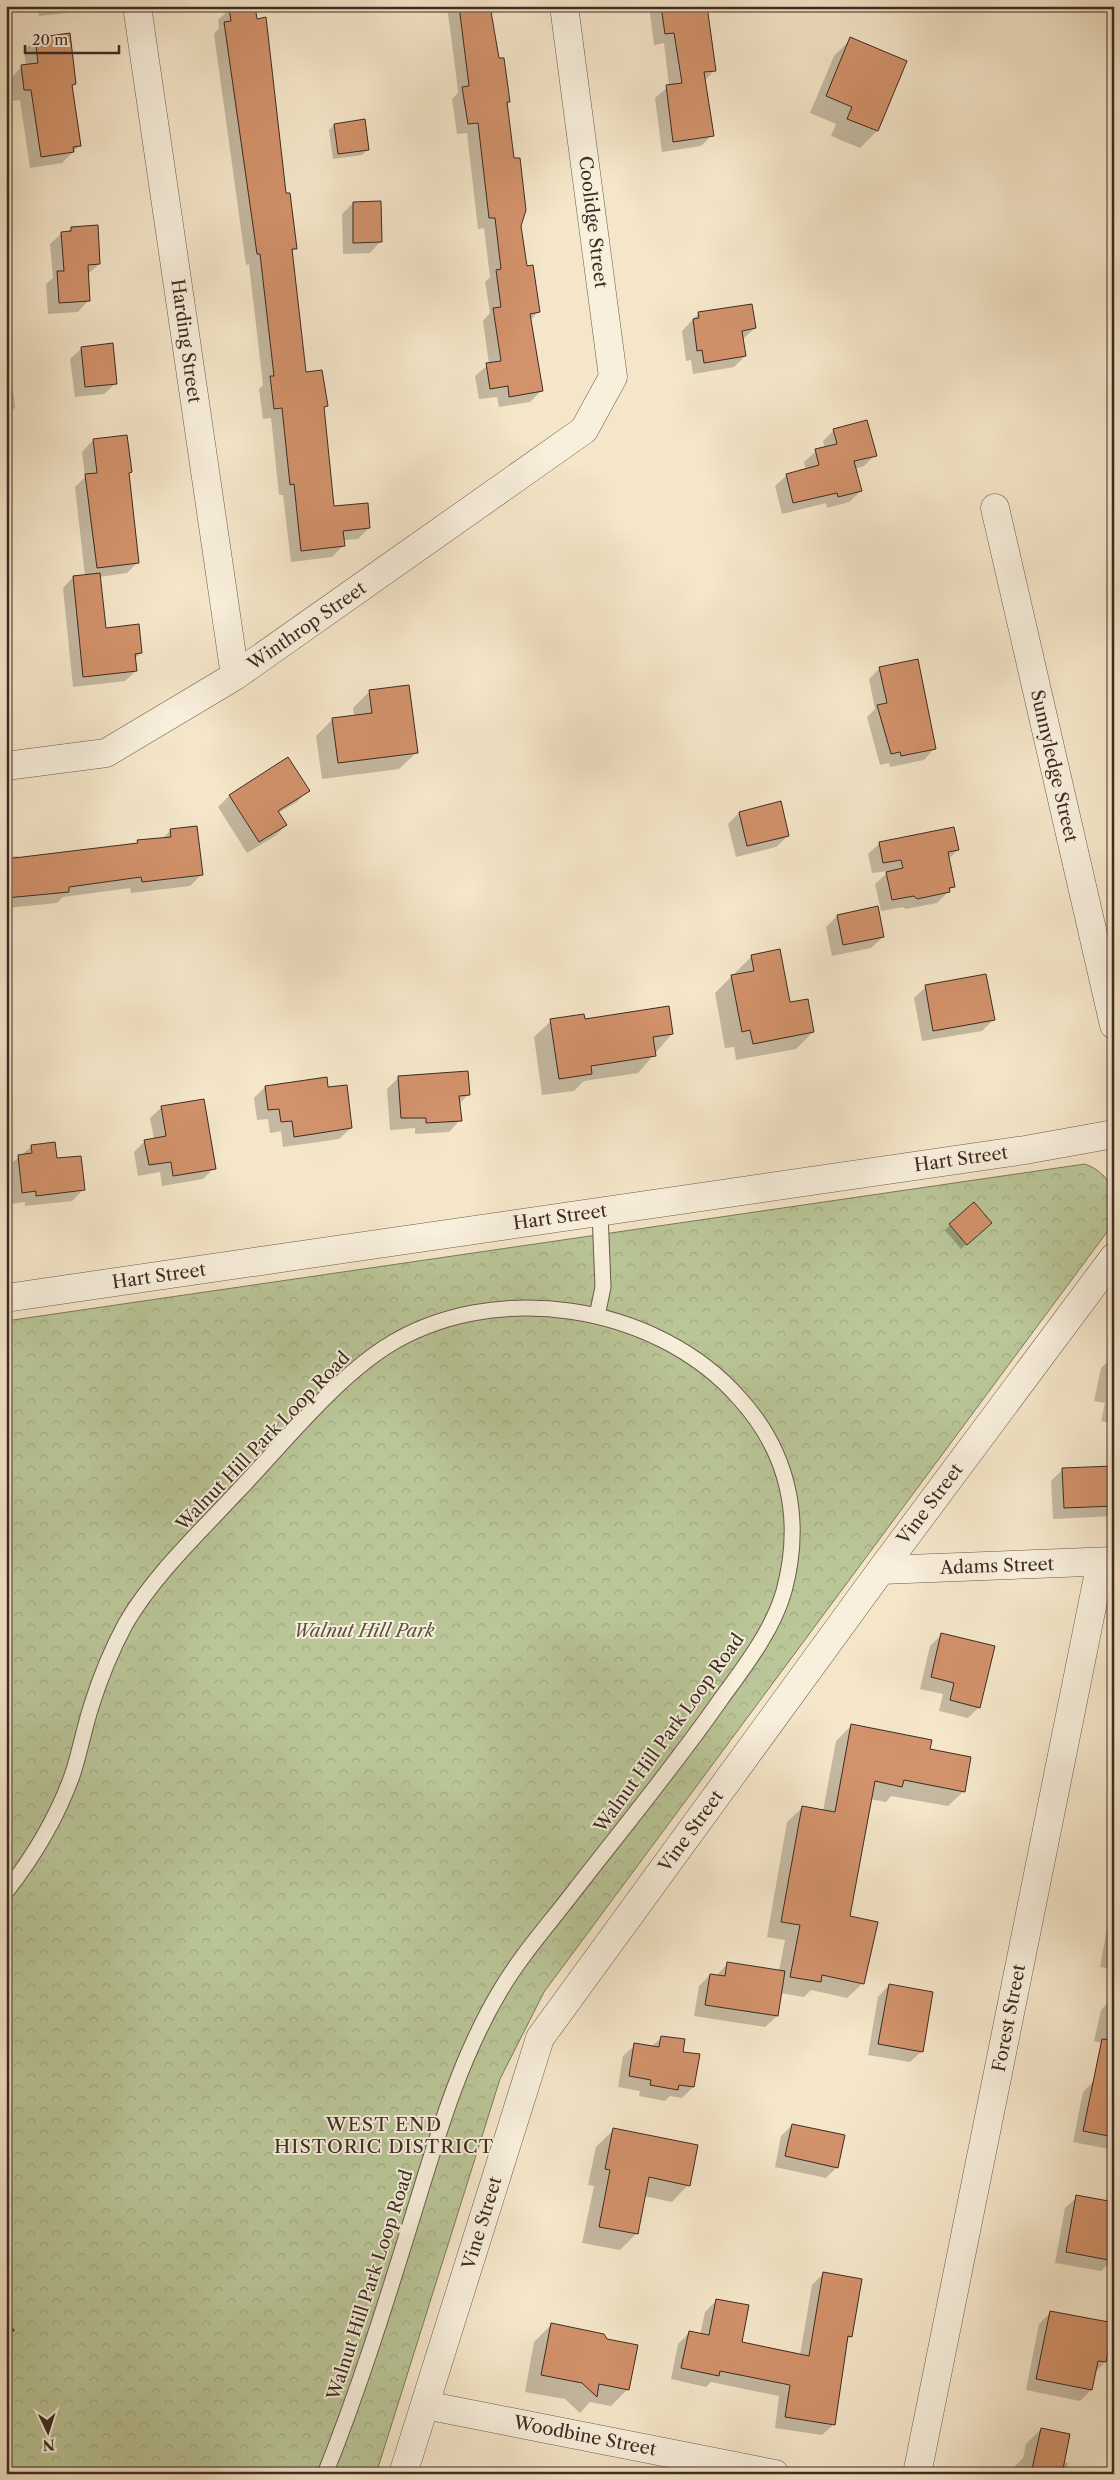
<svg xmlns="http://www.w3.org/2000/svg" width="1120" height="2480" font-family="'Libre Caslon Text',serif">
  <style>
    .park { fill: url(#park-crowns); stroke: #7c785e }
    .shadow { fill: #0003 }
    .building { fill: #d2926b; stroke: #3d2b24 }
    .lines { fill: none; stroke-linecap: round; stroke-linejoin: round }
    .service-casing { stroke: #6b5a4d; stroke-width: 17 }
    .minor-casing { stroke: #6b5a4d; stroke-width: 29 }
    .tertiary-casing { stroke: #6b5a4d; stroke-width: 29 }
    .path { stroke: #3d2b24; stroke-width: 3; stroke-dasharray: 4 2.5; stroke-linecap: butt }
    .service { stroke: #f8efdc; stroke-width: 15 }
    .minor { stroke: #f8efdc; stroke-width: 28 }
    .tertiary { stroke: #f8efdc; stroke-width: 28 }
    .labels { text-anchor: middle; dominant-baseline: central; stroke-width: 4; stroke-linejoin: round; paint-order: stroke }
    .street-label { font-size: 18px; fill: #3d2b24; stroke: #f8efdc }
    .park-label { font-size: 18px; font-style: italic; fill: #5c5241; stroke: #f8efdc }
    .neighbourhood-label { font-size: 19px; letter-spacing: 1px; fill: #3d2b24; stroke: #f8efdc }
  </style>
  <defs>
    <pattern id="park-crowns" width="20" height="18" patternUnits="userSpaceOnUse" patternTransform="scale(1.25)"><rect width="20" height="18" fill="#bac698"/><path d="M2 6a3 3 0 1 1 6 0M12 15a3 3 0 1 1 6 0" fill="none" stroke="#a1aa83"/></pattern>
  </defs>
  <rect width="100%" height="100%" fill="#f5e6c9"/>
  <filter id="stains"><feTurbulence type="fractalNoise" baseFrequency=".004" numOctaves="4"/><feColorMatrix values="0 0 0 0 .2 0 0 0 0 .09 0 0 0 0 .02 0 0 0 .5 -.17"/></filter>
  <radialGradient id="worn" r=".72"><stop offset=".6" stop-color="#630" stop-opacity="0"/><stop offset="1" stop-color="#630" stop-opacity=".3"/></radialGradient>
  <path class="park" d="M 1085,1164 C 1116,1176 1116,1199 1110,1228 L 544,1992 L 500,2079 L 376,2474 L 6,2474 L 6,1321 Z"/>
  <path class="shadow" d="M 38,6 L 72,6 L 72,8 L 66,13 L 39,16 Z
    M 447,6 L 496,6 L 496,10 L 490,16 L 498,60 L 509,102 L 506,104 L 526,267 L 538,312 L 530,321 L 541,391 L 530,402 L 499,407 L 497,397 L 479,399 L 475,376 L 489,364 L 483,321 L 490,313 L 485,282 L 490,277 L 484,228 L 478,229 L 467,133 L 457,134 L 452,99 L 458,93 L 456,74 Z
    M 649,6 L 706,6 L 715,70 L 704,81 L 712,135 L 701,146 L 662,152 L 655,98 L 669,86 L 664,43 L 654,45 Z
    M 230,9 L 285,195 L 295,248 L 292,252 L 305,373 L 326,406 L 323,409 L 333,508 L 369,528 L 358,539 L 343,540 L 343,546 L 332,557 L 291,562 L 283,495 L 279,495 L 271,418 L 263,419 L 259,389 L 263,385 L 249,264 L 246,265 L 214,34 L 219,28 L 218,20 Z
    M 36,39 L 75,84 L 71,88 L 80,145 L 62,163 L 30,168 L 20,100 L 13,101 L 11,78 L 22,66 L 26,66 L 24,50 Z
    M 851,39 L 906,61 L 877,131 L 860,148 L 831,136 L 836,124 L 810,113 L 834,56 Z
    M 334,125 L 368,149 L 362,155 L 333,159 L 329,130 Z
    M 353,203 L 381,241 L 370,253 L 343,254 L 342,214 Z
    M 72,228 L 99,264 L 87,275 L 89,300 L 78,312 L 48,314 L 46,284 L 53,278 L 50,244 L 62,233 L 67,232 Z
    M 699,313 L 755,328 L 742,340 L 745,356 L 734,367 L 693,374 L 691,360 L 686,361 L 682,331 Z
    M 82,348 L 116,383 L 104,394 L 75,397 L 70,359 Z
    M 12,380 L 15,408 L 6,414 L 6,381 Z
    M 834,430 L 875,455 L 864,466 L 855,469 L 861,491 L 849,502 L 827,508 L 826,503 L 782,514 L 775,486 L 787,475 L 806,470 L 804,462 L 816,451 L 825,448 L 823,441 Z
    M 93,440 L 131,472 L 128,475 L 138,562 L 127,573 L 99,577 L 105,629 L 141,653 L 134,659 L 136,671 L 125,681 L 73,687 L 63,588 L 73,577 L 85,576 L 75,487 L 85,477 L 82,452 Z
    M 880,668 L 935,748 L 924,760 L 890,767 L 889,763 L 880,765 L 867,717 L 875,709 L 869,679 Z
    M 369,692 L 416,753 L 399,769 L 322,779 L 316,736 L 333,719 L 354,716 L 353,708 Z
    M 288,759 L 308,790 L 297,802 L 278,813 L 286,825 L 275,836 L 247,853 L 218,807 L 229,796 Z
    M 739,813 L 788,836 L 776,847 L 736,857 L 728,824 Z
    M 171,830 L 201,875 L 190,886 L 131,893 L 130,888 L 63,897 L 57,903 L 6,908 L 6,857 L 18,856 L 18,859 L 134,845 L 138,841 L 162,839 Z
    M 880,843 L 958,850 L 948,859 L 954,886 L 937,903 L 906,909 L 903,907 L 881,911 L 875,884 L 889,871 L 872,873 L 868,854 Z
    M 837,916 L 883,937 L 871,948 L 832,956 L 826,927 Z
    M 752,956 L 813,1032 L 796,1049 L 736,1060 L 734,1047 L 725,1048 L 715,993 L 732,976 L 736,976 L 735,973 Z
    M 926,987 L 993,1020 L 982,1031 L 922,1041 L 914,998 Z
    M 551,1021 L 583,1021 L 672,1034 L 638,1073 L 584,1081 L 574,1091 L 542,1095 L 534,1037 Z
    M 398,1078 L 468,1095 L 459,1104 L 460,1120 L 449,1132 L 415,1134 L 415,1128 L 390,1130 L 387,1089 Z
    M 265,1087 L 327,1089 L 351,1128 L 339,1139 L 283,1147 L 281,1131 L 270,1133 L 268,1119 L 257,1120 L 254,1098 Z
    M 162,1107 L 214,1168 L 203,1179 L 162,1186 L 160,1172 L 138,1176 L 134,1152 L 145,1141 L 154,1139 L 150,1118 Z
    M 32,1146 L 56,1160 L 83,1190 L 72,1201 L 25,1206 L 25,1202 L 11,1204 L 7,1167 Z
    M 974,1204 L 985,1228 L 961,1249 L 945,1230 Z
    M 1114,1356 L 1114,1424 L 1101,1421 L 1105,1403 L 1094,1401 L 1101,1368 Z
    M 1114,1467 L 1114,1516 L 1053,1519 L 1051,1481 L 1063,1469 Z
    M 941,1635 L 979,1707 L 968,1718 L 939,1711 L 943,1694 L 920,1689 L 930,1646 Z
    M 851,1726 L 929,1750 L 964,1791 L 948,1806 L 891,1796 L 886,1802 L 870,1799 L 849,1917 L 863,1983 L 847,1998 L 811,1990 L 804,1997 L 780,1993 L 777,2016 L 765,2027 L 694,2016 L 699,1986 L 710,1975 L 716,1976 L 728,1963 L 779,1971 L 785,1940 L 767,1937 L 787,1822 L 803,1807 L 823,1811 L 836,1741 Z
    M 1114,1908 L 1114,1969 L 1100,1967 L 1110,1912 Z
    M 889,1985 L 922,2051 L 910,2062 L 868,2055 L 878,1997 Z
    M 1112,1998 L 1114,1999 L 1114,2150 L 1073,2142 L 1083,2092 L 1094,2081 L 1110,2045 L 1094,2041 L 1101,2010 Z
    M 662,2037 L 682,2053 L 693,2087 L 682,2098 L 670,2096 L 665,2101 L 639,2096 L 640,2091 L 618,2087 L 623,2056 L 635,2045 L 651,2047 Z
    M 792,2125 L 837,2167 L 826,2178 L 775,2167 L 781,2136 Z
    M 613,2130 L 688,2185 L 672,2202 L 644,2196 L 636,2234 L 620,2250 L 582,2243 L 594,2186 L 588,2185 L 596,2147 Z
    M 1114,2196 L 1112,2260 L 1101,2271 L 1055,2263 L 1065,2208 L 1077,2197 L 1107,2202 Z
    M 823,2274 L 851,2336 L 846,2340 L 834,2424 L 822,2435 L 775,2428 L 779,2396 L 711,2382 L 706,2387 L 671,2379 L 678,2344 L 689,2333 L 700,2335 L 705,2312 L 717,2300 L 741,2343 L 800,2355 L 812,2285 Z
    M 1050,2313 L 1105,2362 L 1095,2372 L 1091,2390 L 1080,2401 L 1026,2390 L 1039,2324 Z
    M 551,2325 L 606,2340 L 628,2389 L 611,2406 L 590,2402 L 580,2413 L 565,2399 L 525,2392 L 534,2342 Z
    M 1041,2429 L 1063,2462 L 1068,2463 L 1066,2474 L 1010,2474 L 1011,2470 L 1023,2458 L 1026,2444 Z"/>
  <path class="building" d="M 242,6 L 255,6 L 257,19 L 266,17 L 286,193 L 290,193 L 297,249 L 292,249 L 306,372 L 322,370 L 328,406 L 324,407 L 334,506 L 368,503 L 370,528 L 343,531 L 345,546 L 301,551 L 294,484 L 290,485 L 282,408 L 274,409 L 270,376 L 274,376 L 260,254 L 257,254 L 224,22 L 231,21 L 229,8 Z
    M 459,6 L 490,6 L 499,58 L 504,58 L 510,102 L 507,102 L 514,158 L 520,158 L 526,210 L 521,226 L 527,266 L 533,265 L 540,312 L 530,314 L 543,391 L 509,397 L 508,386 L 490,389 L 486,363 L 501,361 L 493,308 L 501,307 L 496,270 L 501,269 L 495,218 L 489,218 L 478,123 L 468,124 L 462,87 L 469,86 Z
    M 661,6 L 707,6 L 716,71 L 704,72 L 714,136 L 673,142 L 666,85 L 682,83 L 674,33 L 665,34 Z
    M 70,33 L 76,84 L 72,85 L 81,146 L 73,147 L 74,152 L 41,157 L 31,90 L 24,90 L 21,65 L 38,63 L 35,38 Z
    M 850,37 L 907,61 L 878,131 L 847,119 L 852,107 L 826,96 Z
    M 365,119 L 369,150 L 338,154 L 334,124 Z
    M 381,201 L 382,242 L 353,243 L 353,202 Z
    M 98,225 L 100,264 L 88,265 L 90,301 L 59,303 L 57,271 L 64,271 L 61,232 L 71,231 L 71,227 Z
    M 752,304 L 756,328 L 742,331 L 746,356 L 704,363 L 702,350 L 697,351 L 693,319 L 699,318 L 698,312 Z
    M 113,343 L 117,384 L 85,387 L 81,347 Z
    M 867,420 L 877,456 L 854,461 L 862,491 L 838,497 L 837,493 L 793,503 L 786,474 L 819,465 L 815,449 L 837,444 L 833,429 Z
    M 127,435 L 132,472 L 129,473 L 139,563 L 97,568 L 85,474 L 97,473 L 93,439 Z
    M 100,573 L 106,628 L 139,624 L 142,653 L 135,654 L 137,671 L 83,677 L 73,576 Z
    M 918,659 L 936,749 L 901,756 L 900,752 L 891,754 L 877,705 L 887,703 L 879,667 Z
    M 409,685 L 418,753 L 338,763 L 332,718 L 372,713 L 369,690 Z
    M 288,757 L 310,791 L 278,811 L 287,825 L 259,842 L 229,795 Z
    M 781,801 L 789,836 L 747,846 L 739,812 Z
    M 197,826 L 203,875 L 142,882 L 141,877 L 69,887 L 69,892 L 6,898 L 6,859 L 138,843 L 137,840 L 171,837 L 170,829 Z
    M 954,827 L 959,850 L 948,852 L 955,887 L 949,888 L 950,892 L 917,899 L 914,896 L 892,900 L 886,872 L 903,868 L 901,860 L 883,863 L 879,842 Z
    M 878,906 L 884,937 L 843,945 L 837,915 Z
    M 780,949 L 790,1002 L 808,999 L 814,1032 L 753,1044 L 750,1030 L 742,1032 L 731,975 L 754,971 L 751,955 Z
    M 986,974 L 995,1020 L 933,1031 L 925,985 Z
    M 669,1006 L 673,1034 L 653,1037 L 656,1056 L 591,1066 L 592,1074 L 559,1079 L 550,1019 L 584,1014 L 585,1019 Z
    M 468,1071 L 470,1095 L 459,1096 L 462,1121 L 426,1123 L 426,1118 L 401,1118 L 398,1076 Z
    M 327,1077 L 328,1087 L 347,1085 L 352,1128 L 294,1137 L 292,1121 L 281,1122 L 279,1109 L 268,1110 L 265,1086 Z
    M 204,1099 L 216,1169 L 173,1176 L 171,1162 L 149,1165 L 144,1140 L 166,1136 L 161,1106 Z
    M 55,1142 L 57,1158 L 81,1156 L 85,1190 L 36,1196 L 36,1191 L 22,1193 L 18,1155 L 32,1153 L 31,1145 Z
    M 974,1202 L 992,1223 L 967,1245 L 949,1224 Z
    M 1114,1466 L 1114,1506 L 1064,1508 L 1062,1468 Z
    M 941,1633 L 995,1646 L 980,1708 L 950,1700 L 954,1683 L 931,1677 Z
    M 851,1724 L 932,1740 L 930,1749 L 971,1757 L 965,1792 L 904,1780 L 902,1787 L 875,1781 L 850,1916 L 878,1922 L 864,1984 L 822,1975 L 821,1982 L 790,1977 L 800,1925 L 781,1922 L 802,1806 L 835,1812 Z
    M 727,1962 L 785,1971 L 778,2016 L 705,2005 L 710,1974 L 725,1976 Z
    M 889,1984 L 933,1992 L 923,2052 L 878,2044 Z
    M 661,2036 L 685,2039 L 683,2052 L 700,2054 L 694,2087 L 679,2085 L 678,2090 L 650,2085 L 651,2080 L 629,2076 L 634,2043 L 659,2047 Z
    M 1102,2039 L 1114,2040 L 1114,2137 L 1083,2131 Z
    M 792,2124 L 845,2135 L 838,2168 L 785,2156 Z
    M 613,2128 L 698,2145 L 690,2186 L 649,2177 L 638,2234 L 599,2227 L 610,2170 L 605,2169 Z
    M 1076,2195 L 1114,2202 L 1114,2261 L 1066,2252 Z
    M 823,2272 L 862,2279 L 852,2337 L 848,2336 L 835,2425 L 785,2417 L 790,2385 L 720,2371 L 719,2376 L 681,2368 L 689,2331 L 709,2335 L 716,2299 L 749,2305 L 742,2342 L 809,2356 Z
    M 1050,2311 L 1114,2323 L 1106,2362 L 1098,2361 L 1092,2390 L 1036,2379 Z
    M 551,2323 L 604,2334 L 607,2339 L 638,2345 L 629,2390 L 599,2384 L 597,2397 L 582,2383 L 541,2375 Z
    M 1041,2428 L 1070,2434 L 1062,2474 L 1031,2474 Z"/>
  <g class="lines">
    <g class="service-casing">
      <path id="service" d="M 597,1316 L 603,1287 L 600,1212
        M 6,1892 C 34,1856 58,1816 73,1773 C 80,1751 84,1729 91,1707 C 100,1678 112,1649 126,1623 C 155,1574 199,1533 237,1492 C 281,1446 331,1383 384,1348 C 492,1278 656,1303 740,1399 C 789,1453 803,1520 784,1591 C 773,1630 745,1666 721,1699 C 675,1765 624,1827 575,1890 C 550,1923 521,1955 500,1991 C 457,2063 435,2145 410,2225 C 384,2309 358,2392 325,2474"/>
    </g>
    <g class="minor-casing">
      <path id="minor" d="M 137,6 L 235,676
        M 995,508 L 1114,1025
        M 6,766 L 106,753 L 235,676 L 584,430 L 613,377 L 564,6
        M 881,1570 L 1114,1561
        M 425,2405 L 775,2474
        M 403,2474 L 540,2038 L 881,1570 L 1114,1257
        M 917,2474 L 1101,1562"/>
    </g>
    <g class="tertiary-casing">
      <path id="tertiary" d="M 6,1298 L 1025,1150 L 1114,1134"/>
    </g>
    <path class="path" d="M 6,2325 L 14,2331"/>
    <use href="#service" class="service"/>
    <use href="#minor" class="minor"/>
    <use href="#tertiary" class="tertiary"/>
  </g>
  <g class="labels">
    <g class="street-label">
      <text transform="translate(593 222) rotate(83)">Coolidge Street</text>
      <text transform="translate(186 341) rotate(82)">Harding Street</text>
      <text transform="translate(307 626) rotate(-35)">Winthrop Street</text>
      <text transform="translate(1054 766) rotate(77)">Sunnyledge Street</text>
      <text transform="translate(961 1159) rotate(-8)">Hart Street</text>
      <text transform="translate(560 1217) rotate(-8)">Hart Street</text>
      <text transform="translate(159 1276) rotate(-8)">Hart Street</text>
      <text transform="translate(263 1441) rotate(-46)">Walnut Hill Park Loop Road</text>
      <text transform="translate(930 1504) rotate(-53)">Vine Street</text>
      <text transform="translate(997 1566) rotate(-2)">Adams Street</text>
      <text transform="translate(669 1733) rotate(-54)">Walnut Hill Park Loop Road</text>
      <text transform="translate(691 1831) rotate(-54)">Vine Street</text>
      <text transform="translate(1009 2018) rotate(-79)">Forest Street</text>
      <text transform="translate(482 2223) rotate(-73)">Vine Street</text>
      <text transform="translate(370 2285) rotate(-72)">Walnut Hill Park Loop Road</text>
      <text transform="translate(585 2436) rotate(11)">Woodbine Street</text>
    </g>
    <g class="park-label">
      <text x="364" y="1631">Walnut Hill Park</text>
    </g>
    <g class="neighbourhood-label">
      <text x="384" y="2124">WEST END<tspan x="384" dy="22">HISTORIC DISTRICT</tspan></text>
    </g>
  </g>
  <rect width="1120" height="2480" fill="none" stroke="#f5e6c9" stroke-width="25"/>
  <rect x="8" y="8" width="1105" height="2465" fill="none" stroke="#3d2b24" stroke-width="2.5"/>
  <rect x="12" y="12" width="1095" height="2455" fill="none" stroke="#3d2b24"/>
  <g transform="translate(48 2432) rotate(176)" stroke="#f8efdc" stroke-width="4" paint-order="stroke">
  <path d="M0-4L9 19L0 12L-9 19Z" fill="#3d2b24"/>
  <text y="-8" font-size="14" font-weight="bold" text-anchor="middle" fill="#3d2b24">N</text>
  </g>
  <path d="M25 45v8h94v-8" fill="none" stroke="#3d2b24" stroke-width="2.5"/>
  <text x="32" y="45" font-size="15" fill="#3d2b24" stroke="#f8efdc" stroke-width="4" paint-order="stroke">20 m</text>
  <rect width="100%" height="100%" filter="url(#stains)"/>
  <rect width="100%" height="100%" fill="url(#worn)"/>
</svg>
